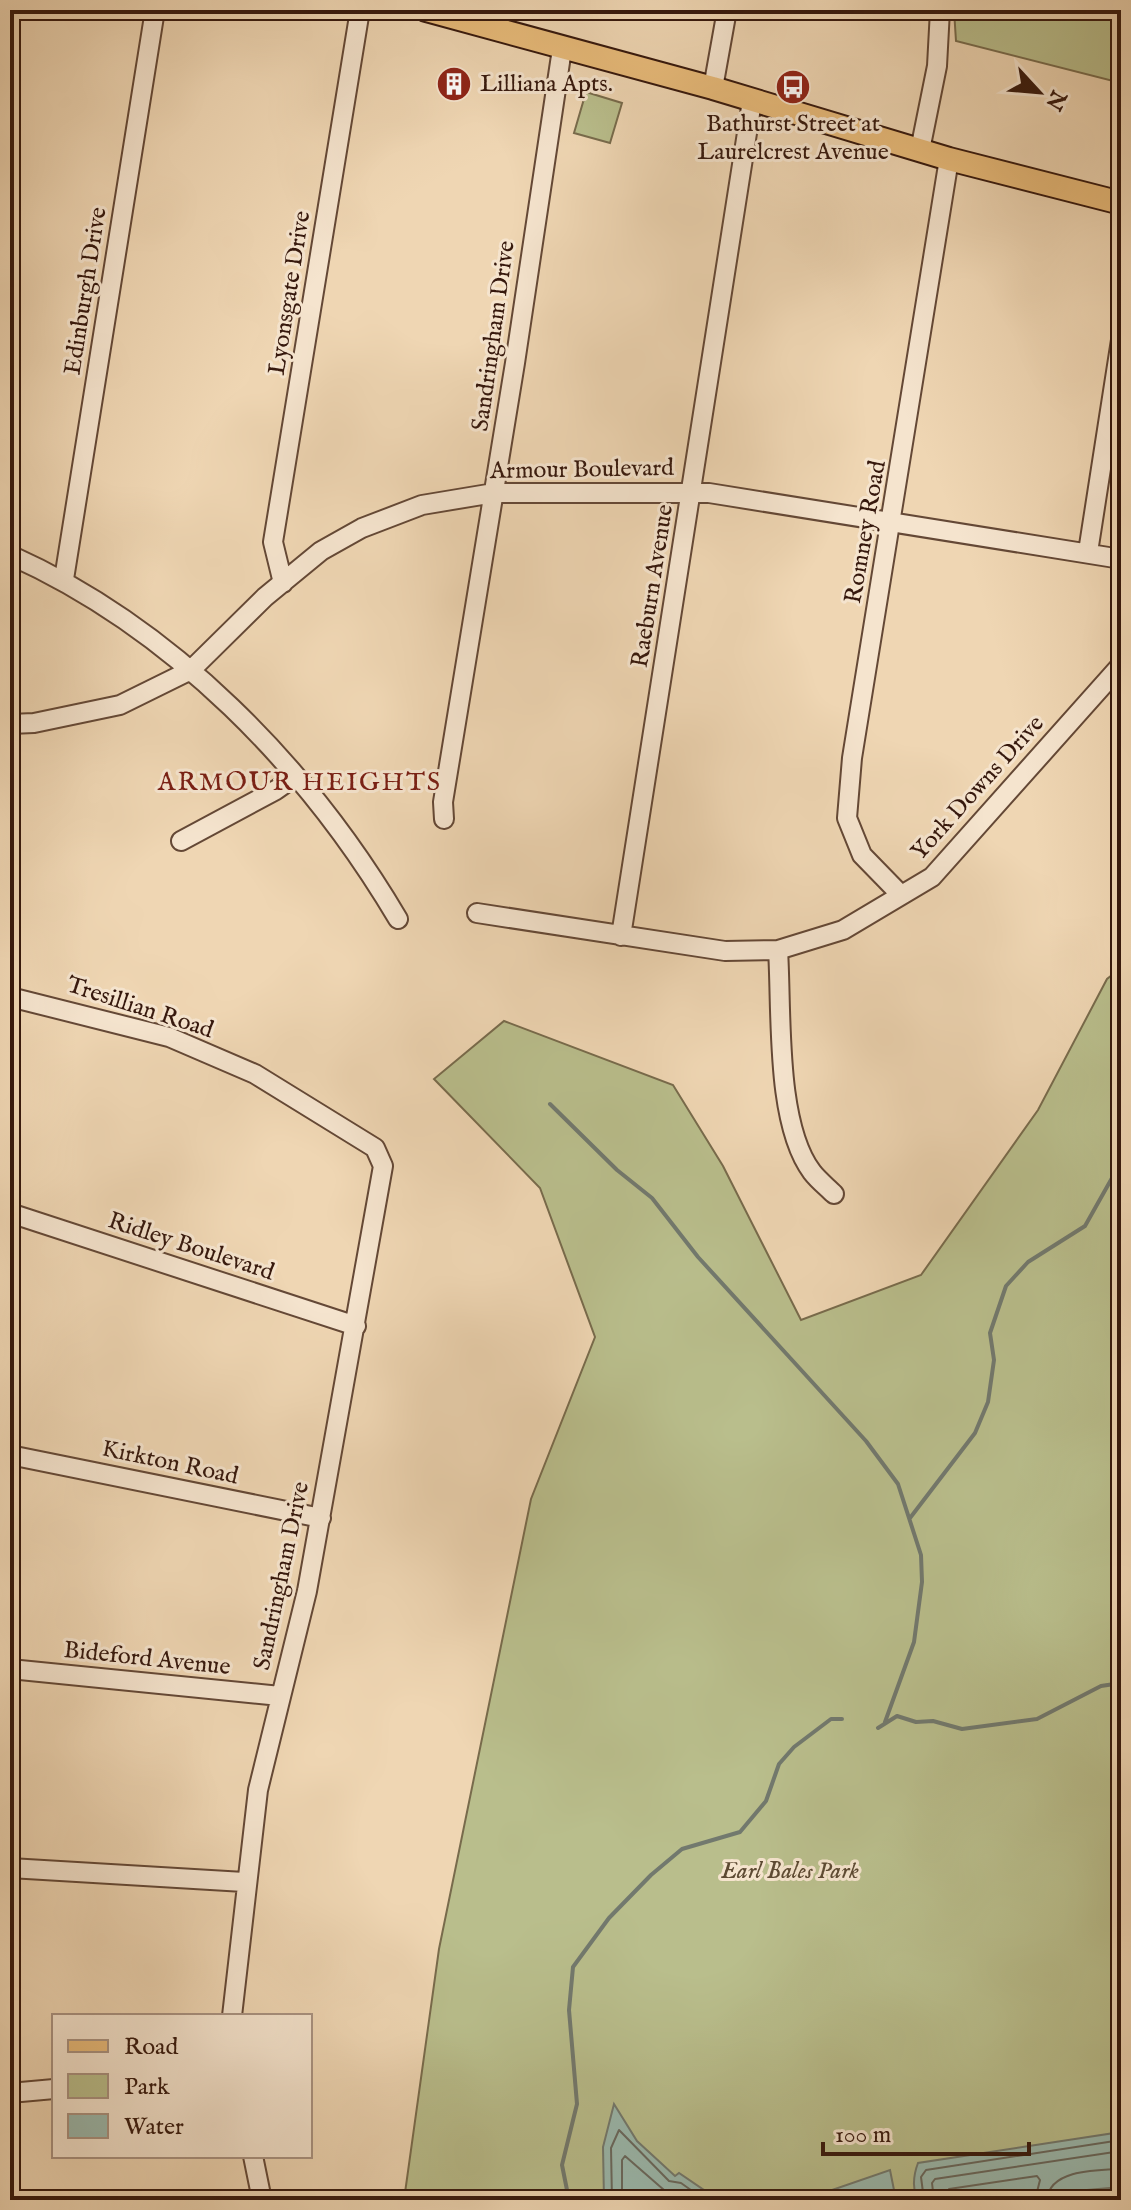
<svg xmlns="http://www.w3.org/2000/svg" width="1131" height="2210" font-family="'IM FELL English',serif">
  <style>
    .green { fill: #b9be8c; stroke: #786b4c; stroke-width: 2 }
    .water { fill: #9ab9ae; stroke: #72796e; stroke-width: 2 }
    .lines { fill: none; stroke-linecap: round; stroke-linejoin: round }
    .shore { stroke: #68685e; stroke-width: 2 }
    .stream { stroke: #72796e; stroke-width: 4 }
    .minor-casing { stroke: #644836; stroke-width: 22 }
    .major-casing { stroke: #36180d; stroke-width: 26 }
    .minor { stroke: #f5e4ce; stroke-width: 18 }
    .major { stroke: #e8bb7a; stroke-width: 22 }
    .labels { text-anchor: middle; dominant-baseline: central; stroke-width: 6; stroke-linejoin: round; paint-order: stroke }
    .poi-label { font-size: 24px; fill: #36180d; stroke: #f5e4ce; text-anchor: start }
    .street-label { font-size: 24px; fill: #36180d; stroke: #f5e4ce }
    .park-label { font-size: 24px; font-style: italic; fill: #5d4a33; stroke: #f5e4ce }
    .neighbourhood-label { font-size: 26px; letter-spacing: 2px; fill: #7a1f14; stroke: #f5e4ce }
  </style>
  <rect width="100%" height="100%" fill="#efd6b3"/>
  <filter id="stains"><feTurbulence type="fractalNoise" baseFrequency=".0025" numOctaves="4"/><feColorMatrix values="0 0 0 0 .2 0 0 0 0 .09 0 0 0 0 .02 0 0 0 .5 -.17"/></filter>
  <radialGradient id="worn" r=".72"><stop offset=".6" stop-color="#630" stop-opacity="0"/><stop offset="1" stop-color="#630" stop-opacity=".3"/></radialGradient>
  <path class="green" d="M 954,10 L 1121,10 L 1121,83 L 956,41 Z
    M 586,92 L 622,103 L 610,143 L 574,133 Z
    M 1121,968 L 1121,2200 L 404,2200 L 439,1949 L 531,1499 L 595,1337 L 540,1188 L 434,1079 L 504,1021 L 673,1085 L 723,1166 L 801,1320 L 921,1275 L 1038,1110 L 1107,979 Z"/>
  <path class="water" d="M 614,2104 L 637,2141 L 675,2176 L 679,2173 L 710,2194 L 726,2200 L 604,2200 L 603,2147 Z
    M 1121,2132 L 1121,2187 L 1087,2190 L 1054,2200 L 917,2200 C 912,2187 913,2176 918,2163 Z
    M 890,2170 L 896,2200 L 803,2200 Z"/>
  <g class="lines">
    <path class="shore" d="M 612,2200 L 611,2148 L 619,2130 L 669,2181 L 681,2183 L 705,2200
      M 622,2200 L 622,2160 L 625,2156 L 664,2190 L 687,2200
      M 924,2200 L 921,2177 L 926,2170 L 1121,2140
      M 934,2200 L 932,2183 L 935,2179 L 1121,2151
      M 946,2200 L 949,2189 L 1037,2176 L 1040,2180 L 1035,2200
      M 1047,2200 C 1049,2169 1098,2170 1121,2169"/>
    <path class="stream" d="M 550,1104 L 617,1170 L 652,1198 L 698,1257 L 866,1441 L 898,1484 L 921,1555 L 922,1582 L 914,1642 L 885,1722
      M 910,1518 L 975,1433 L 988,1402 L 994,1360 L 990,1333 L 1006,1286 L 1028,1262 L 1085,1226 L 1121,1162
      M 878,1728 L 897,1716 L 916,1722 L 933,1721 L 962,1729 L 1037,1719 L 1101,1686 L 1121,1683
      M 569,2200 L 562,2165 L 577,2104 L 569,2010 L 573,1967 L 609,1918 L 651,1875 L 682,1849 L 740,1832 L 766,1801 L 779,1764 L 794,1747 L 831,1719 L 842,1719"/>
    <g class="minor-casing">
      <path id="minor" d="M 713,88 L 727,10
        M 920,150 L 937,66 L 940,10
        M 1088,552 L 1121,340
        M 10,555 C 173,628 308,767 398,919
        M 64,579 L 155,10
        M 283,583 L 273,542 L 360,10
        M 10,724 L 34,723 L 120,705 L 191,670 L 265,597 L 321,551 L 362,528 L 422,505 L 494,493 L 709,493 L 1121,559
        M 444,819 L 443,802 L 515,363 L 562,49
        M 181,841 L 276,790 L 296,776
        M 901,895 L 862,855 L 847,818 L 852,758 L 949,159
        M 477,913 L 725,951 L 778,950 L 843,930 L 932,877 L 1121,665
        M 621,936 L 752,101
        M 778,950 C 782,1011 775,1123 812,1172 C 818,1180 827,1187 834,1194
        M 10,997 L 169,1037 L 255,1074 L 375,1148 L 383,1166 L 307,1591 L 258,1790 L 232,2016
        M 10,1213 L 356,1326
        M 10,1455 L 321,1518
        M 10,1669 L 280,1696
        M 10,1868 L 244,1882
        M 10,2093 L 54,2089
        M 253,2156 L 262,2200"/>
    </g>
    <g class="major-casing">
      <path id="major" d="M 426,10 L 713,88 L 949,159 L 1121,203"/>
    </g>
    <use href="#minor" class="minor"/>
    <use href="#major" class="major"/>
  </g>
  <defs>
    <g id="building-disc" transform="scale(1.8)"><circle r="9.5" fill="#8f2418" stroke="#f5e4ce"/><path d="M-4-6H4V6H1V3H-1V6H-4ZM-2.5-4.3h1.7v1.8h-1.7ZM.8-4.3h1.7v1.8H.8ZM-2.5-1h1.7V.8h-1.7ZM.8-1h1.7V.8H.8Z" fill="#fff"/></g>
    <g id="bus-disc" transform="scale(1.8)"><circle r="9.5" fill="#8f2418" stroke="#f5e4ce"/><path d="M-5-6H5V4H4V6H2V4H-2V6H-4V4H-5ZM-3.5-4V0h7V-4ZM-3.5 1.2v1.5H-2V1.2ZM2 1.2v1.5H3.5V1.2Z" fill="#fff"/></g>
  </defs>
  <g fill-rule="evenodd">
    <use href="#building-disc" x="454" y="84"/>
    <use href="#bus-disc" x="793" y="87"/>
  </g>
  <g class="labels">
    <g class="poi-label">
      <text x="480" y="84">Lilliana Apts.</text>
      <text x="793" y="124" text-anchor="middle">Bathurst Street at<tspan x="793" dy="28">Laurelcrest Avenue</tspan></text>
    </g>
    <g class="street-label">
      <text transform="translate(86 291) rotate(-81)">Edinburgh Drive</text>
      <text transform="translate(290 293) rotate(-81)">Lyonsgate Drive</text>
      <text transform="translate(494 336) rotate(-82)">Sandringham Drive</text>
      <text transform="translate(582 470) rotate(-1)">Armour Boulevard</text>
      <text transform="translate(866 532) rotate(-80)">Romney Road</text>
      <text transform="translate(653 586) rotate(-81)">Raeburn Avenue</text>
      <text transform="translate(978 788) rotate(-48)">York Downs Drive</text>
      <text transform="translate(140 1008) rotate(18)">Tresillian Road</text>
      <text transform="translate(191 1247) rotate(18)">Ridley Boulevard</text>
      <text transform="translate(170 1463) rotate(12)">Kirkton Road</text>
      <text transform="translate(282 1576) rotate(-78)">Sandringham Drive</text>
      <text transform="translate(147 1659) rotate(6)">Bideford Avenue</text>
    </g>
    <g class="park-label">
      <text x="790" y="1871">Earl Bales Park</text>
    </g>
    <g class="neighbourhood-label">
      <text x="300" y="782">ARMOUR HEIGHTS</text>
    </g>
  </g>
  <rect width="1131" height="2210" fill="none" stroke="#efd6b3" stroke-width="40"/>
  <rect x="12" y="12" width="1107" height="2186" fill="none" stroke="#36180d" stroke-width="4"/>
  <rect x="20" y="20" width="1091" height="2170" fill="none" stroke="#36180d" stroke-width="2"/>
  <rect x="52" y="2014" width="260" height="144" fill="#f5e4ce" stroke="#a99281" stroke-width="2"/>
  <rect x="68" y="2040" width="40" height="12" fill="#e8bb7a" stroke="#a99281" stroke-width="2"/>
  <text x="124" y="2054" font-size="24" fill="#36180d">Road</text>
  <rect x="68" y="2074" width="40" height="24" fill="#b9be8c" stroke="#a99281" stroke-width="2"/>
  <text x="124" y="2094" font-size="24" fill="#36180d">Park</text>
  <rect x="68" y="2114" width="40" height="24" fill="#9ab9ae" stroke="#a99281" stroke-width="2"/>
  <text x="124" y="2134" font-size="24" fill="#36180d">Water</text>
  <g transform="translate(1039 92) rotate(116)" stroke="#f5e4ce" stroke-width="6" paint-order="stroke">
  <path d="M0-6L14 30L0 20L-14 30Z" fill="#36180d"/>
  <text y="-12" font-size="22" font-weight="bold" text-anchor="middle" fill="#36180d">N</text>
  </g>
  <path d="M823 2142v12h206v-12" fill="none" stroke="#36180d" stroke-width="4"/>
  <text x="835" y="2142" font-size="24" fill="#36180d" stroke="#f5e4ce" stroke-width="6" paint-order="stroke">100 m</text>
  <rect width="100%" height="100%" filter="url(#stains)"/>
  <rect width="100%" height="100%" fill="url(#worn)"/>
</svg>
